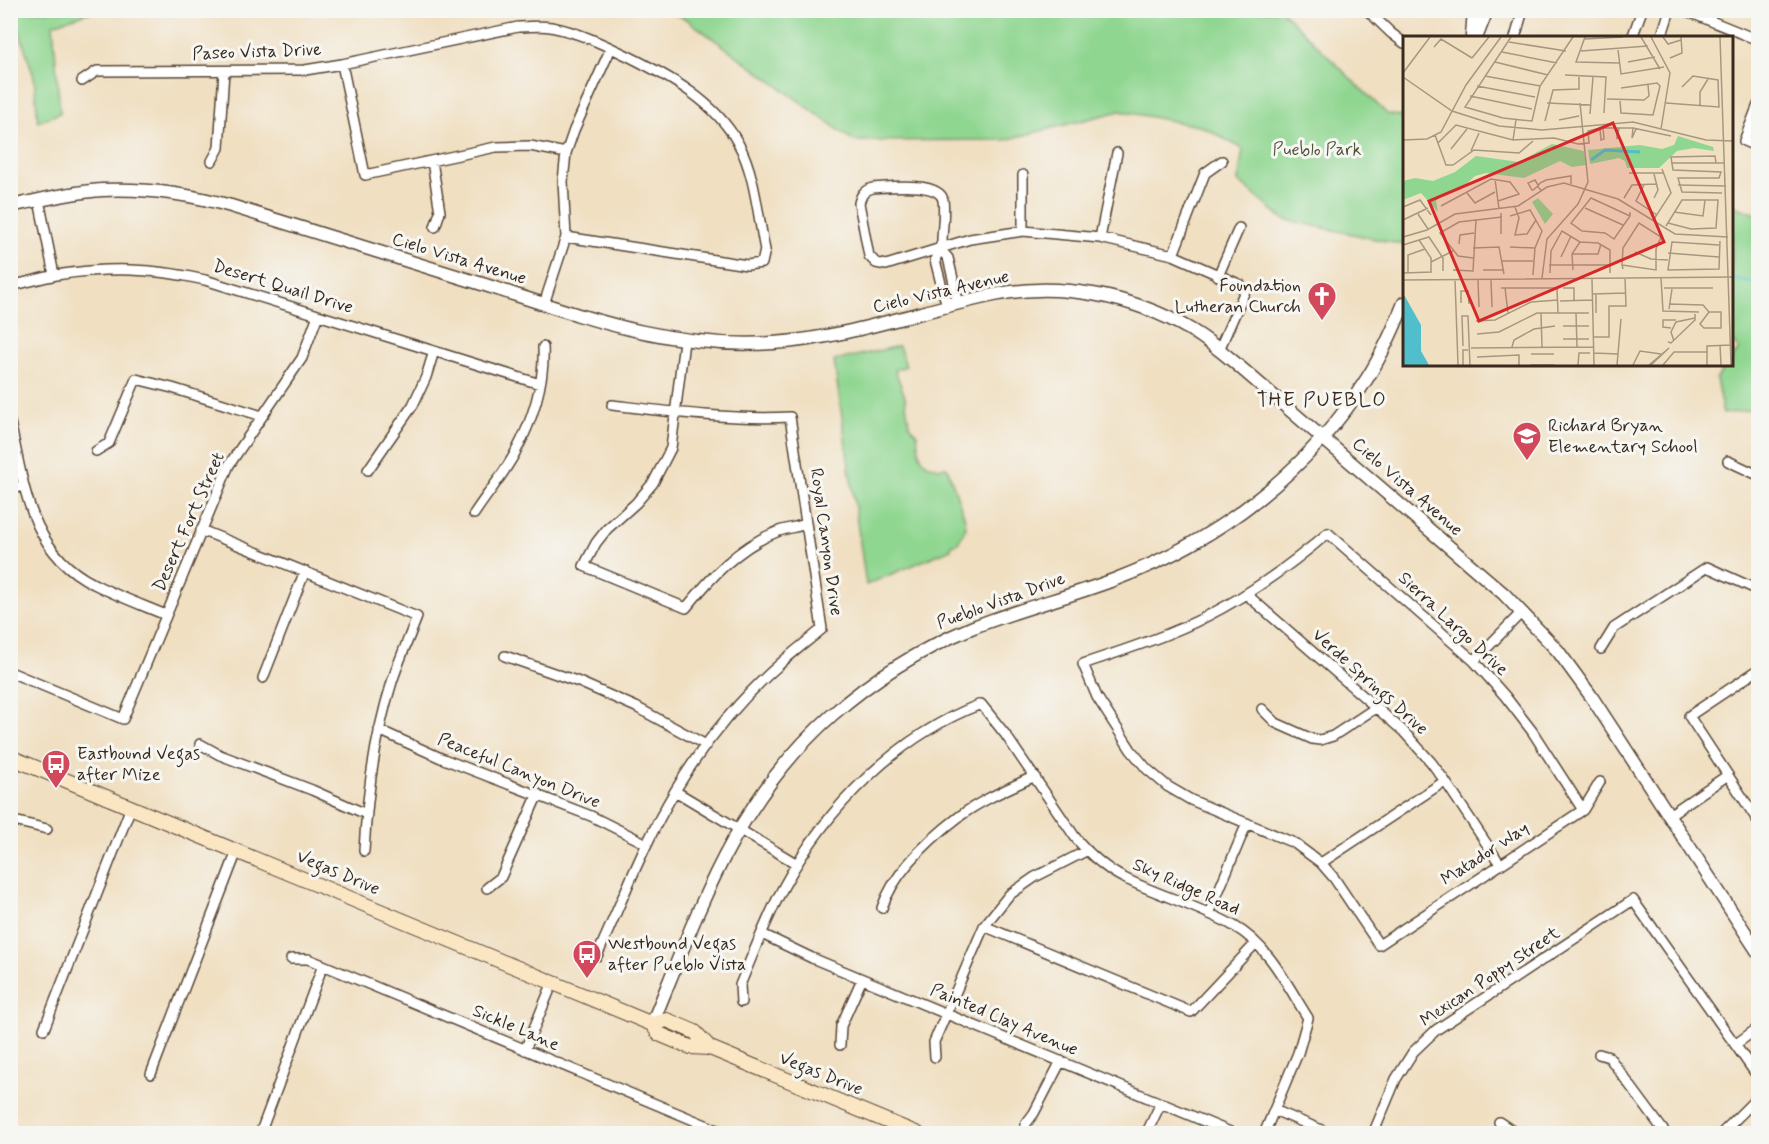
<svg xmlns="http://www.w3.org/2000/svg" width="1769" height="1144" font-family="Mynerve,sans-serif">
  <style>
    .green { fill: #8fd690; stroke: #658057; stroke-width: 1.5 }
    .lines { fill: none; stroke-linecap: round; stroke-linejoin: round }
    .stream { stroke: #51becc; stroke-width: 3 }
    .minor-casing { stroke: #564536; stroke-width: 12 }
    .tertiary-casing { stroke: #564536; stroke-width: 15 }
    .secondary-casing { stroke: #564536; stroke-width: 16 }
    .minor { stroke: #fff; stroke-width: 9 }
    .tertiary { stroke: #fff; stroke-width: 12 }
    .secondary { stroke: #fbe6c4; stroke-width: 14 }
    .labels { text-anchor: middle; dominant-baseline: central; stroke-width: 6; stroke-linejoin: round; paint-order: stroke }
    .street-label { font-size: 18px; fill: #3b2a1e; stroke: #f6f6f2 }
    .park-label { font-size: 18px; fill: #50553a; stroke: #f6f6f2 }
    .poi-label { font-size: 18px; fill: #3b2a1e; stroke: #f6f6f2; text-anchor: start }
    .neighbourhood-label { font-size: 20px; letter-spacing: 1.5px; fill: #3b2a1e; stroke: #f6f6f2 }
    .inset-river { fill: none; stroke: #51becc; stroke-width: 3 }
    .inset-road { fill: none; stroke: #a89780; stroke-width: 1.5 }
    .view { fill: #d62828; fill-opacity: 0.15; stroke: #d62828; stroke-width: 3 }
    .inset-edge { fill: none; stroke: #3b2a1e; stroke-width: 3 }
  </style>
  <rect width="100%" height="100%" fill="#f6f6f2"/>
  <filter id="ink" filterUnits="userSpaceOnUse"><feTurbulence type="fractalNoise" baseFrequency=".0167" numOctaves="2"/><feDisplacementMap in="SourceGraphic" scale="12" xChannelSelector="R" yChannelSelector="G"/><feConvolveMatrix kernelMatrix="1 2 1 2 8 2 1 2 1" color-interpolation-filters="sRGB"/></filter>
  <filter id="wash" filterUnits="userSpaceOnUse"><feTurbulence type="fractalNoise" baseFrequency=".008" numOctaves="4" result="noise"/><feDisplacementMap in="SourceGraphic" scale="24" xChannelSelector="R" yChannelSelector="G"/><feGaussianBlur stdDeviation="1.35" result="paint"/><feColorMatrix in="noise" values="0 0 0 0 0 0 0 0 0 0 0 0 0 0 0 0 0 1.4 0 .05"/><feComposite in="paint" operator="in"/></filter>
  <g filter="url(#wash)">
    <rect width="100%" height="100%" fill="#f0dfc1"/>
    <path class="green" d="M 13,11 L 94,11 L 53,24 L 60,113 L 38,122 L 34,77 Z
      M 667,11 L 1282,11 L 1387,114 L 1404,117 L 1404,245 L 1283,219 L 1238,181 L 1243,149 L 1203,127 L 1120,111 L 1005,140 L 854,141 L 686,19 Z
      M 1732,205 L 1758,215 L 1758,414 L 1749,410 L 1723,414 L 1716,379 L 1727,365 L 1732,364 L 1732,359 L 1739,349 L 1732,340 Z
      M 899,346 L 906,366 L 895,370 L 905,397 L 909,424 L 917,434 L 919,451 L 922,459 L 927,464 L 939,468 L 947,467 L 965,519 L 966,527 L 958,543 L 951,545 L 951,549 L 866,585 L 834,361 Z"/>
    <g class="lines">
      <path class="stream" d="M 1732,278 C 1740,281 1751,281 1758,285"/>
    </g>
  </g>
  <g filter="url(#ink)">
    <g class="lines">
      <g class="minor-casing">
        <path id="minor" d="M 1367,10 L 1391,33 L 1404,43
          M 1684,10 L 1758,40
          M 1515,38 L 1523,10
          M 1632,38 L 1642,10
          M 1661,38 L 1670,10
          M 342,64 L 365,175 L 496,147 L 530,146 L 566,153
          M 82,81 L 97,71 L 305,70 L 342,64 L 518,27 C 529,27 540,25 551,27 C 578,32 603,44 628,56 C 670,77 715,101 738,143 C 755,173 758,216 765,250 L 762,263 L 747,265 L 566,237
          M 1758,105 L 1744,141 L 1758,147
          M 212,161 L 219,148 L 224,71
          M 432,161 L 440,212 L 435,227
          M 1023,175 L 1023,231
          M 39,200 L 54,275
          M 1100,238 L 1117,153
          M 940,249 L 948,258 L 950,266 L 957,296 L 954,305 L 945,299 L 935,260 L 942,242 C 942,229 945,213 943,200 C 939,181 889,187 873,188 C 864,190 861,195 859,203 L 869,256 L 876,263 L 886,265 L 970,239 L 1023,231 L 1100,238 L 1173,255 L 1241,285 L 1245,291 L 1219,350
          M 1173,255 L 1205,173 L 1222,161
          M 1218,276 L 1239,228
          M 10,286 C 25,283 41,278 56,275 C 109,267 153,268 205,280 L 540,384
          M 544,304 L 566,237 L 563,181 L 566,153 L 574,130 L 611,48
          M 684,341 L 671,448 L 653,483 L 636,503 L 607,529 L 596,543 L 584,566 L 686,608 C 711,577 739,546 779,531 C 788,528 797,527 806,524
          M 10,422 C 24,484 29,552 94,584 C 117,596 142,605 166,615
          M 96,451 L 109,443 L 136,379 L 172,388 L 262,416
          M 1728,461 L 1758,475
          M 368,470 L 413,405 L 426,377 L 434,351
          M 10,489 L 24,486
          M 474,514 C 487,494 504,474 515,453 C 532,422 545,382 543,347
          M 201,530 L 417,617 C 409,638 399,660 392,682 C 375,736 367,794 364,851
          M 1246,594 L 1403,731 L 1431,762 L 1445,781 L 1500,864
          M 1601,649 L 1614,628 L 1707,567 L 1758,590
          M 505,656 L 579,682 L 636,707 L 706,745
          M 1474,661 L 1522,612
          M 1758,670 L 1689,716 L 1758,821
          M 10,672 L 123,719 L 229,465 L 302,358 L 318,315
          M 263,678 L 305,571
          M 1262,709 L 1276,723 L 1312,739 L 1320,740 L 1333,736 L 1377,707
          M 379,730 L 441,758 L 591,816 L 647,844
          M 200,744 L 220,755 L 312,790 L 366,814
          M 10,778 L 18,760
          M 675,791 L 797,864
          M 1583,810 L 1532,731 L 1505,696 L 1474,661 L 1328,533 C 1280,574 1228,610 1170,633 C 1141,645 1112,654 1083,664 L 1097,697 L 1131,750 L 1147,769 L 1167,786 L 1191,800 L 1294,843 L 1321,863 L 1334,878 L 1379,945 L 1583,810 L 1600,782
          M 1669,815 L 1728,775
          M 10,820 L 47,829
          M 1321,863 L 1445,781
          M 487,888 L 501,877 L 538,794
          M 882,908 C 894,872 931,838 960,816 C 983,799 1010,788 1035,776
          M 1209,914 L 1247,823
          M 984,926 L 1191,1012 L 1256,943
          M 762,934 L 812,958 L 1235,1134
          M 597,956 C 622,901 644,843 675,791 C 703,744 739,700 780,664 C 793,652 808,641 822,629 L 790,417 C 731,420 671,412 612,405
          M 291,959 L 308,959 L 323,965 L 727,1134
          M 741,1002 L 740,985 C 754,952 767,917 784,886 C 827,807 897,736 981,704 L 1005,734 L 1075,837 C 1087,852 1107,870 1124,878 C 1160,896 1199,906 1234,926 C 1269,946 1287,985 1308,1018 L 1298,1053 L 1264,1134
          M 44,1029 L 131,807
          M 1736,1044 L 1758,1028
          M 840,1045 L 841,1026 L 862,979
          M 525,1050 L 553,982
          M 1599,1054 L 1609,1057 L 1666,1134
          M 935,1057 L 934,1042 L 984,926 L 1009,895 L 1035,877 L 1086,851
          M 151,1074 L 237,851
          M 1274,1110 L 1331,1134
          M 1499,1122 L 1517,1134
          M 1025,1125 L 1034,1113 L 1061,1061
          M 260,1134 L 323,965
          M 1146,1134 L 1161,1103
          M 1373,1134 L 1396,1079 L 1413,1052 L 1436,1030 L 1633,900 L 1758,1077
          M 1721,1134 L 1758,1097"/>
      </g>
      <g class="tertiary-casing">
        <path id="tertiary" d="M 1472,36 L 1474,10
          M 1476,38 L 1487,10
          M 10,206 C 41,200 71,192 102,190 C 146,188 189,194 231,206 C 315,232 398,258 482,284 C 579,315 669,350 773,343 C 849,338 920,310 994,295 C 1059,281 1134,296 1191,330 C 1206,339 1220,350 1234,362 L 1504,594 L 1558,651 L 1591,696 L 1758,952
          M 652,1024 C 700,907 735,801 832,715 C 873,679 921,649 971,628 C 1019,609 1069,597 1116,579 C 1219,540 1310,470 1368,377 C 1383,353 1394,328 1404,303"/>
      </g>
      <g class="secondary-casing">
        <path id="secondary" d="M 10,757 L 652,1024 L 659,1034 L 690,1047 L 710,1048 L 918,1134
          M 652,1024 L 667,1020 L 695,1032 L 710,1048"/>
      </g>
      <use href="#minor" class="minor"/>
      <use href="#tertiary" class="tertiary"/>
      <use href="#secondary" class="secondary"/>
    </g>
  </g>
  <defs>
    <g id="church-pin" transform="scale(1.5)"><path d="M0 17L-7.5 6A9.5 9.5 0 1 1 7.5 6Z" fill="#d1495b" stroke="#f6f6f2"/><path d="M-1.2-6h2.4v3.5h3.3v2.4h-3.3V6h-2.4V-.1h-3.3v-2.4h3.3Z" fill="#fff"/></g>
    <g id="school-pin" transform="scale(1.5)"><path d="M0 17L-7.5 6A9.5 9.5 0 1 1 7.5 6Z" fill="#d1495b" stroke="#f6f6f2"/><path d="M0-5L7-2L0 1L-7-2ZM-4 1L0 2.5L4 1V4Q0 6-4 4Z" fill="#fff"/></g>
    <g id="bus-pin" transform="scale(1.5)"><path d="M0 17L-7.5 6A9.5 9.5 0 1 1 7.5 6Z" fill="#d1495b" stroke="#f6f6f2"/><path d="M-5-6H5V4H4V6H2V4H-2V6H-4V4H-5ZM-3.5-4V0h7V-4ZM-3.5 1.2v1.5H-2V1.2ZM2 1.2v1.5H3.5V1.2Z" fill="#fff"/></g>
  </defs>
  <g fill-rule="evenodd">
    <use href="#church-pin" x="1322" y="296"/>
    <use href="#school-pin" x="1527" y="436"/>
    <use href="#bus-pin" x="56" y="764"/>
    <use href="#bus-pin" x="587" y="954"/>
  </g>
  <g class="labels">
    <g class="street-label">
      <text transform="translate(257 52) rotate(-2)">Paseo Vista Drive</text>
      <text transform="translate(459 259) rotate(17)">Cielo Vista Avenue</text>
      <text transform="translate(283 287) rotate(17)">Desert Quail Drive</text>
      <text transform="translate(941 292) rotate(-13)">Cielo Vista Avenue</text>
      <text transform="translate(1407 487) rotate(41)">Cielo Vista Avenue</text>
      <text transform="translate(189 522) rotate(-66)">Desert Fort Street</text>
      <text transform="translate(826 542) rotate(82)">Royal Canyon Drive</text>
      <text transform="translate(1001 601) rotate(-20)">Pueblo Vista Drive</text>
      <text transform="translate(1453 624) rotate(43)">Sierra Largo Drive</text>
      <text transform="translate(1370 682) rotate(42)">Verde Springs Drive</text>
      <text transform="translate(519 771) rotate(22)">Peaceful Canyon Drive</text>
      <text transform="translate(1485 854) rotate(-33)">Matador Way</text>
      <text transform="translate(338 873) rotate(23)">Vegas Drive</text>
      <text transform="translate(1186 887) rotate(24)">Sky Ridge Road</text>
      <text transform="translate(1490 977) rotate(-34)">Mexican Poppy Street</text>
      <text transform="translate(1004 1020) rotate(23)">Painted Clay Avenue</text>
      <text transform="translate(516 1028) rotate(23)">Sickle Lane</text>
      <text transform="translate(821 1074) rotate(22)">Vegas Drive</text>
    </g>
    <g class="park-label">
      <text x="1317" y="150">Pueblo Park</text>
    </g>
    <g class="poi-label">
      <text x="1301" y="286" text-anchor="end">Foundation<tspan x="1301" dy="21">Lutheran Church</tspan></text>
      <text x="1548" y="426">Richard Bryan<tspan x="1548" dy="21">Elementary School</tspan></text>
      <text x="77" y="754">Eastbound Vegas<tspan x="77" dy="21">after Mize</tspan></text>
      <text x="608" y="944">Westbound Vegas<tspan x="608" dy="21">after Pueblo Vista</tspan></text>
    </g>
    <g class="neighbourhood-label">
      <text x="1322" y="400">THE PUEBLO</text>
    </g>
  </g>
  <g transform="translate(1403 36)">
    <rect width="330" height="330" fill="#f0dfc1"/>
    <path d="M 275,100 L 310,111 L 311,115 L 291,112 L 274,115 L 256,132 L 224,132 L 222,125 L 216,122 L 187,128 L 185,114 L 237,109 L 259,113 L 271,109 ZM 149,108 L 181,115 L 183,129 L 169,131 L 157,125 L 121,142 L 83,137 L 72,140 L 58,153 L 41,158 L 33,165 L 35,176 L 18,157 L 0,164 L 0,145 L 12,142 L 30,145 L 52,136 L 73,120 L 116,126 ZM 135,162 L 150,178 L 142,188 L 129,166 Z" fill="#8fd690"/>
    <path d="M 0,257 L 18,289 L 18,315 L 26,329 L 0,329 Z" fill="#51becc"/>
    <path class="inset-river" d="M 188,124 L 202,114 L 237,116"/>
    <path class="inset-road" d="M 108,1 L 62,71 L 100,82 L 129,85 L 137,50 L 170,1M 182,1 L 173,26 L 216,27M 238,1 L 257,33M 248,1 L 267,37 L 258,93M 260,1 L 265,8 L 278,4M 317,1 L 328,329M 182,3 L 220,1M 106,6 L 163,15M 31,11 L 38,3 L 69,22M 215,14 L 218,38 L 261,31M 178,15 L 245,10M 99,16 L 154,27M 69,22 L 86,1M 267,22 L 279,17 L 278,1M 92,26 L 145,39M 225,26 L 252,21M 0,37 L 27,1M 162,39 L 203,41 L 201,77M 82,40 L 137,50M 0,41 L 49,75 L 96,90 L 139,94 L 230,86 L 303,104 L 330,105M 74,50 L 132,61M 67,60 L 129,73M 204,63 L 241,64 L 246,60 L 245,49M 217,65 L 218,77 L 250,79 L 257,50 L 254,47 L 218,52M 144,67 L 188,69M 263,67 L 316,71 L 315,44 L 290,40 L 279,51M 297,70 L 297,56 L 305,43M 187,78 L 190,41M 156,84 L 176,80M 142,85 L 150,54 L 176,53 L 176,41M 197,92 L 198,104 L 201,103 L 200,92M 214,92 L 214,103 L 216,92M 230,92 L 229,102 L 233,93M 32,99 L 43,129 L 50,129 L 71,114 L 116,117 L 130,105M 0,104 L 24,103 L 38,96 L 63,49 L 98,1M 110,104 L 113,84M 35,107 L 53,89 L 110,104 L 151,102 L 175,108 L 186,107 L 185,95 L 197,92 L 230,92 L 268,100M 48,113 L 64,93M 68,115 L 76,97M 268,127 L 321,127M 313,127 L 312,120 L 268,121 L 270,134 L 318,136 L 316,142 L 275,142 L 279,156 L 319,157M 226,137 L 261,137M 251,138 L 255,154 L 251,162M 92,143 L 96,173M 241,149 L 233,165 L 254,179M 275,149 L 323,150M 139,155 L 135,151 L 135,149 L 132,144 L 125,147 L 129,154 L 130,154 L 135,150 L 137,147 L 143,144 L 168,140 L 168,148M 64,157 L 72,167 L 92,156M 221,162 L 229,149 L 253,148M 38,170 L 88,143 L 107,146 L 116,158 L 95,165M 0,171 L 17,164 L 28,179M 112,171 L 116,182 L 112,199 L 124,198 L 133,184M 182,172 L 220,189M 271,176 L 300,180 L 302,164M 98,177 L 98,198M 15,178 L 25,193M 107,180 L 127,174 L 139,195 L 132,212 L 130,239M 227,180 L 188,162 L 168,187 L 179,195 L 202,197 L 211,203 L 227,180 L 227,176M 251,183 L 268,157 L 259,133M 0,184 L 25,172M 263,190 L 279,164 L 315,164 L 313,192 L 288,193 L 265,187M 0,201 L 24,194 L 52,178 L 115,170 L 144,151 L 161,147 L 215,163 L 272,198 L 325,201M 56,208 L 57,199 L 71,197M 0,209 L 26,201 L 40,222 L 40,235M 316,209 L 269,206 L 265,234 L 316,233 L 317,205M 107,211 L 132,212M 70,212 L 96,211 L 101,238M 232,216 L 248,223 L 265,224M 265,217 L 316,221M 169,218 L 195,218 L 198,208M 158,221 L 168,200M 70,222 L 55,220 L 37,197 L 56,186 L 99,181M 98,225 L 130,225M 28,226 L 50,215M 146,229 L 208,229M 219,229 L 253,234 L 253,213 L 258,201 L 236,187 L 220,212 L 219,229 L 220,233M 50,234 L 70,235 L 73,184M 80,234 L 100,234M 170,234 L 169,218 L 177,206M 0,237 L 28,236 L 28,222 L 16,204M 5,237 L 5,219 L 22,213M 147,237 L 148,215 L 159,195 L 177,206 L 195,207 L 207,214 L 207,237M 139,242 L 144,203 L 175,168 L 185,146 L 177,67M 258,242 L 260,275 L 296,276M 189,243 L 191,329M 0,244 L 330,241M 52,244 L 55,329M 75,244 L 76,271M 88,244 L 89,271M 98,252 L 154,252 L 155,277M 102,252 L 105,277M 160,252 L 171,252 L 171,264M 261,252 L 310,252M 189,258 L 223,257M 193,258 L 193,277M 157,265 L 189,264M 58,267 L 58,255 L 65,255 L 66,268M 266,268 L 300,269 L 306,276 L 318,276 L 318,292 L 301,292 L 297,288 L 306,276M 266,273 L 269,253M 138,277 L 139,311M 173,277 L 174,311M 73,285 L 92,284 L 128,266 L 155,264M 160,290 L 186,290M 268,292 L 260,291 L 260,284 L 273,284M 74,298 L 96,296 L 134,277 L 186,277M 190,301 L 206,301 L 206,270 L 223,270 L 222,242M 160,303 L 186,303M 271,305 L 268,296 L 273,286 L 292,282M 265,306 L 268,307 L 292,284 L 292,278M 317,309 L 318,329M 60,310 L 59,280 L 65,280 L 67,329M 109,311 L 111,304 L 131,293 L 152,290M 68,312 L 190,311M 191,317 L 215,318M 128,318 L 151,318M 74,321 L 116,319 L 116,329M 60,329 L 60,314 L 65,314M 128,329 L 151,329M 175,329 L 176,317 L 187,317M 214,329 L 218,283M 230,329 L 237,315 L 258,318M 246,329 L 266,312 L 248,329M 260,329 L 271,316 L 304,316M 304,329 L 304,310 L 328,309"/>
    <path class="view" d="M 210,87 L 261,206 L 76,285 L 26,165 Z"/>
    <rect width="330" height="330" class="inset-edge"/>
  </g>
  <rect width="1769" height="1144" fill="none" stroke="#f6f6f2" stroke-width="36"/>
</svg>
